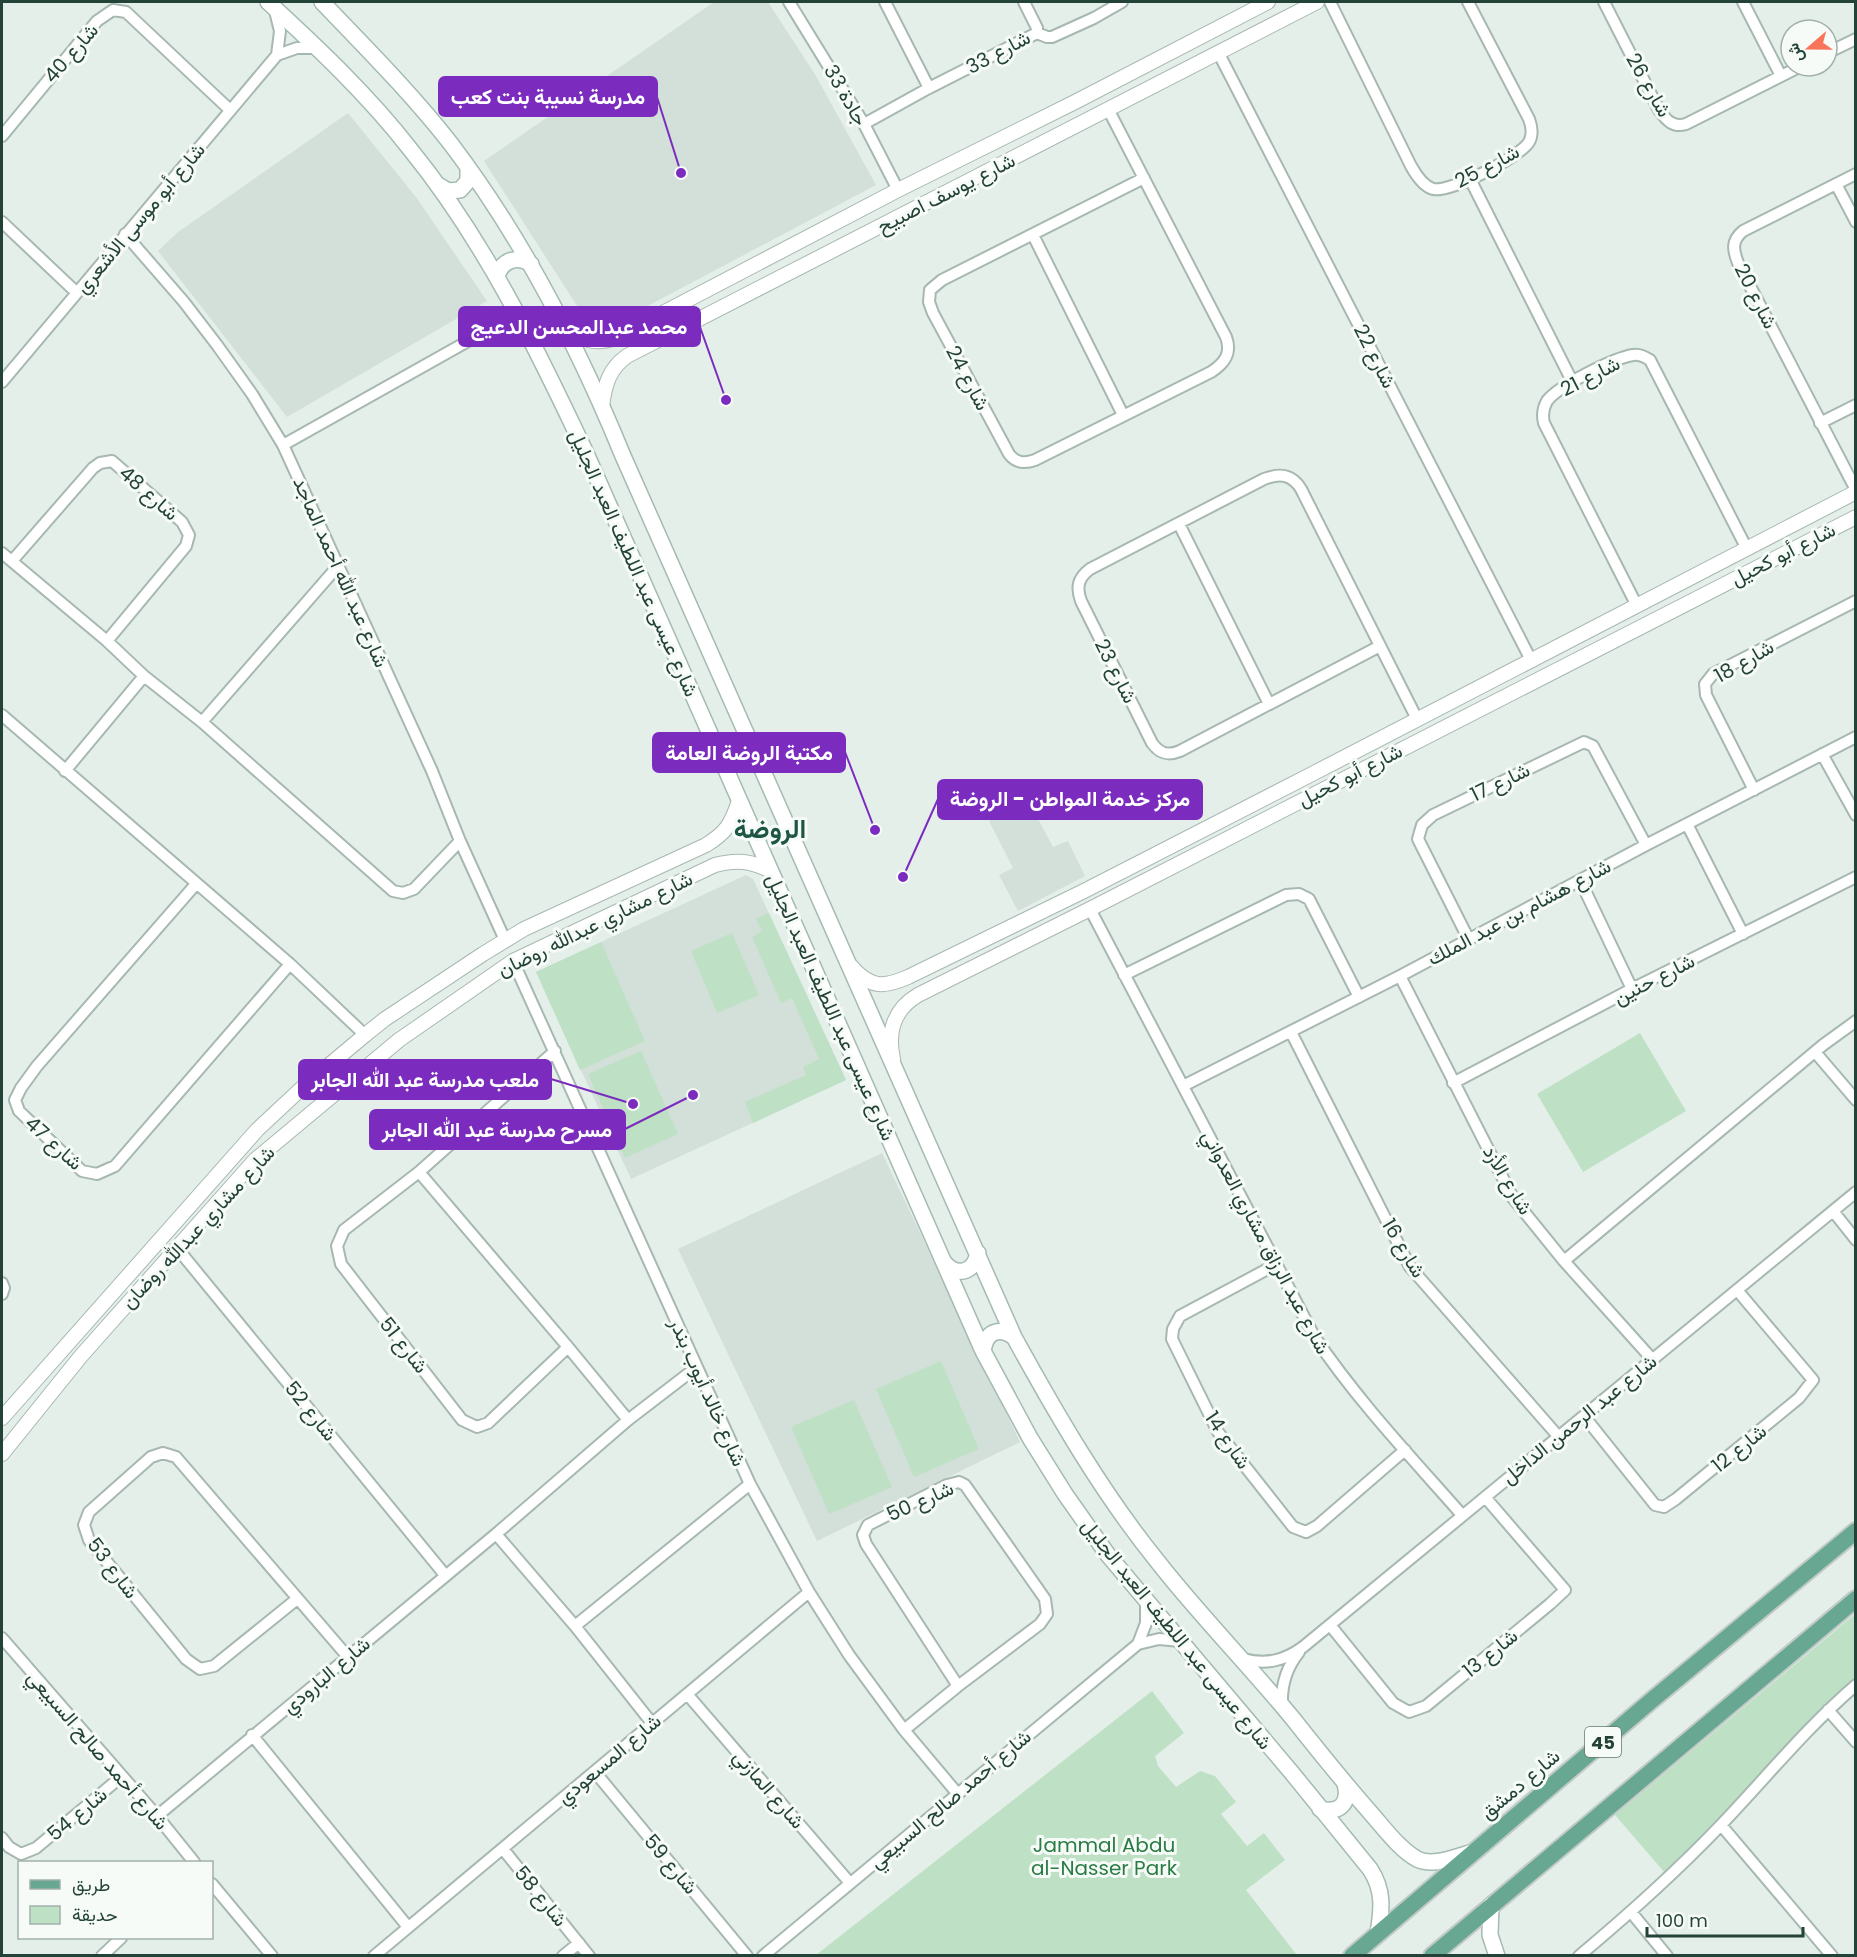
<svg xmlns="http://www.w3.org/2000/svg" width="1857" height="1957" font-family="Poppins,Vazirmatn,sans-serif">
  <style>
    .built { fill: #d3dfd9 }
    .green { fill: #bee1c5 }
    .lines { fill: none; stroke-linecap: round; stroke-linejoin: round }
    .minor-casing { stroke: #a7b8b1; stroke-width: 14 }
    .tertiary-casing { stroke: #a7b8b1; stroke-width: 16 }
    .secondary-casing { stroke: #a3bbb1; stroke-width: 18 }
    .primary-casing { stroke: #c1cac7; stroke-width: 20 }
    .minor { stroke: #fff; stroke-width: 10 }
    .tertiary { stroke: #fff; stroke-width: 14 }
    .secondary { stroke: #fff; stroke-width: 15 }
    .primary { stroke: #68a792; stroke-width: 16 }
    .labels { text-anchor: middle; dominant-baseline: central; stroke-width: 6; stroke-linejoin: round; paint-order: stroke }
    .shield { fill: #f7fbf8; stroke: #637a72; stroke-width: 1.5 }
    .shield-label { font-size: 18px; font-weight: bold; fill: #234338 }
    .street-label { font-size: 20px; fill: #234338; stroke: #f7fbf8 }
    .park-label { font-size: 20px; fill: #2a7c44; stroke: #f7fbf8 }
    .district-label { font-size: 26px; font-weight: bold; fill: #1d5644; stroke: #f7fbf8 }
    .leader { fill: none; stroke: #7b2cbf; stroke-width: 2 }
    .callout-dot { fill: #7b2cbf; stroke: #f7fbf8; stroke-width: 2 }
    .callout { fill: #7b2cbf; stroke: #7b2cbf; stroke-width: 2 }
    .callout-label { font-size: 21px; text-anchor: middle; font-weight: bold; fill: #fff }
  </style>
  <rect width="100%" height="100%" fill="#e5efea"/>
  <path class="built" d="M 714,2 L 768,2 L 816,76 L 876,185 L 608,327 L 583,315 L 484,161 Z
    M 348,113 L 416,197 L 487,301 L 287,417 L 158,251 L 178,232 Z
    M 1029,802 L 1053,847 L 1068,841 L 1085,876 L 1018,911 L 999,875 L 1013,868 L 989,821 Z
    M 746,875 L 753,879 L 846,1080 L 631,1179 L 536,972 Z
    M 882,1153 L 1020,1442 L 817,1541 L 678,1249 Z"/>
  <path class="green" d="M 769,913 L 846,1080 L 753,1123 L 745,1102 L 806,1075 L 803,1067 L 819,1059 L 792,998 L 781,1003 L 752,937 L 762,931 L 756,919 Z
    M 732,933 L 759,995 L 717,1013 L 691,951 Z
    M 601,942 L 645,1041 L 580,1070 L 536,972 Z
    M 1640,1033 L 1686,1111 L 1583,1172 L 1537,1094 Z
    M 641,1051 L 678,1134 L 625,1158 L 588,1074 Z
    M 941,1361 L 979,1449 L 914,1477 L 876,1389 Z
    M 854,1400 L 892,1487 L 829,1514 L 791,1427 Z
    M 1855,1614 L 1855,1679 L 1665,1873 L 1615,1815 Z
    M 1152,1691 L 1184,1733 L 1155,1756 L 1158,1766 L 1176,1787 L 1200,1771 L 1215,1776 L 1236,1802 L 1221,1814 L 1247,1846 L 1264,1833 L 1285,1860 L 1246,1890 L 1297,1955 L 816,1955 Z"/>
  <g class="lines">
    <g class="minor-casing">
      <path id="minor" d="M 789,2 L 864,124 L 898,190
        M 885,2 L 929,88
        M 1024,2 L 1037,28 L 1037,33
        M 1330,2 L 1411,166 C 1416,175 1423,186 1433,189 C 1450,193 1520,157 1529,142 C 1533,135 1532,127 1529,119 L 1468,2
        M 1604,2 L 1659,110 C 1666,120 1673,128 1686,124 L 1801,66
        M 1743,2 L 1781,76
        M 275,11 L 280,31 L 277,55
        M 1037,33 L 1047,37 L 1052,37 L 1094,18 L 1122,2
        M 1218,52 L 1531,660
        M 1827,53 L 1856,39
        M 1108,109 L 1226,337 C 1232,353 1225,363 1211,372 L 1035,460 C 1024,464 1016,463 1009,454 L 933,313 L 929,302 L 930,290 L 942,280 L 1144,178
        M 864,124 L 929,88 L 1037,33
        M 2,136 L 97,21 L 113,10 L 126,12 L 230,110
        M 1856,174 L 1743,231 C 1731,241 1733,250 1738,263 L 1856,490
        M 1470,179 L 1572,381
        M 1836,184 L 1856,222
        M 2,222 L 77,293
        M 125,234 L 184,302 L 217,345 L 252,394 L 283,445 L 432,771 L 460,841 L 505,940
        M 1033,235 L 1123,415
        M 2,382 L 277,55 L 297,48 L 318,48
        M 1820,423 L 1856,405
        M 283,445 L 518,313
        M 1179,524 L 1269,704
        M 2,553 L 107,641 L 144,676 L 202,722 L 393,891 L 403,893 L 414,889 L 460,841
        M 12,561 L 93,468 L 100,463 L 112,461 L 182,522 L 189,535 L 186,546 L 107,641
        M 1637,606 L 1544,423 C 1542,415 1543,408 1547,401 C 1558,386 1614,358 1633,355 C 1640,354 1645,357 1650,360 L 1747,549
        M 1380,646 L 1180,751 C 1168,756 1160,754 1152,743 L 1081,601 C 1076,587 1078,578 1090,569 L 1264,479 C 1280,473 1292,474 1301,489 L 1417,719
        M 2,715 L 290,964 L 365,1035
        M 202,722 L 338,566
        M 1822,754 L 1856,815
        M 65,771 L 144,676
        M 1754,790 L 1706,695 L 1705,684 L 1713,674 L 1856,601
        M 1687,824 L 1743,934
        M 1580,880 L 1632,989
        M 196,884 L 37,1066 L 21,1088 L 15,1100 L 19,1111 L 82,1171 L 97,1174 L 115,1166 L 290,964
        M 1090,909 L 1314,1336 C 1357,1400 1411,1457 1462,1515
        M 1468,938 L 1418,839 L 1422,825 L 1433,815 L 1584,742 L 1593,746 L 1646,845
        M 513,961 L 750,1484 L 809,1592 L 849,1655 L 904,1730 L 957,1793
        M 1124,975 L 1286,895 L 1299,894 L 1309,899 L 1359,997
        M 1400,976 L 1513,1198 L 1564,1261 L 1652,1359
        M 1291,1032 L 1410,1267 L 1558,1436
        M 555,1051 L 419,1172 L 344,1230 L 337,1246 L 341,1264 L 462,1420 L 477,1427 L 488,1423 L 568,1347
        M 1815,1052 L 1856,1100
        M 1453,1083 L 1632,989 L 1856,877
        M 1183,1086 L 1400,976 L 1646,845 L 1856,737
        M 419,1172 L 568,1347 L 628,1420
        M 1833,1211 L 1856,1240
        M 177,1248 L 445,1575
        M 1564,1261 L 1823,1045 L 1856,1021
        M 1277,1264 L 1180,1316 L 1173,1329 L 1172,1339 L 1218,1432 L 1293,1527 L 1306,1532 L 1317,1526 L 1405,1450
        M 2,1283 L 4,1288 L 2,1294
        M 1584,1416 L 1655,1505 L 1664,1507 L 1676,1499 L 1799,1398 L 1813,1380 L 1737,1290
        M 496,1534 L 575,1626 L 651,1722
        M 297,1599 L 214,1666 L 200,1669 L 186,1659 L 89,1540 L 84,1525 L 89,1512 L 151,1457 L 163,1453 L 176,1457 L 348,1657
        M 1330,1625 L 1393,1703 L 1409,1712 L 1426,1706 L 1550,1604 L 1565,1590 L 1485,1497
        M 575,1626 L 750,1484
        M 2,1638 L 157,1816 L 194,1862
        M 1138,1644 L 1146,1623 L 1146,1601
        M 1243,1659 C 1266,1665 1284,1661 1303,1647 L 1856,1192
        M 687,1694 L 850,1883
        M 1282,1706 C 1281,1686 1286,1668 1299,1652
        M 1828,1710 L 1856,1742
        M 904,1730 L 958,1686 L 1040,1624 L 1047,1614 L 1045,1599 L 965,1485 L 959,1482 L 947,1485 L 868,1525 L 863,1535 L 866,1544 L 958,1686
        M 252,1735 L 408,1927
        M 595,1772 L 747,1956
        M 157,1816 L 496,1534 L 628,1420 L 697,1367
        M 1721,1825 L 1832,1956
        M 2,1838 L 9,1847 L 21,1854 L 36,1848 L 121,1777
        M 503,1849 L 589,1956
        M 212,1884 L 272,1956
        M 1631,1912 L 1667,1956
        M 102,1956 L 121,1938
        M 374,1956 L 809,1592
        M 563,1956 L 579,1943
        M 763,1956 L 1138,1644 L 1159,1639 L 1180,1641
        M 1579,1956 C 1628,1915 1676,1872 1720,1826 C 1765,1779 1806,1728 1856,1685"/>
    </g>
    <g class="tertiary-casing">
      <path id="tertiary" d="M 562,323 C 581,337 590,347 615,338 L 898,190 L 1075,102 L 1268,2
        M 602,406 C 605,384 609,369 627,356 L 1317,2
        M 851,966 C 870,988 883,988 908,977 L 1084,891 L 1314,773 L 1856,492
        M 893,1059 C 887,1032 894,1009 918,995 L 1090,909 L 1856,517
        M 2,1418 L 257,1130 L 303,1087 L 365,1035 L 385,1019 L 483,954 L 524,929 L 706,845 C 727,832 731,824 739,801
        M 2,1454 L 81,1356 L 255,1160 L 399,1040 L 513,961 L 715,865 C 737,859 751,861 771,871"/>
    </g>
    <g class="secondary-casing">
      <path id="secondary" d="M 268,2 C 318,48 368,95 410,149 C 484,240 535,345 585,451 L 983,1351 L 1030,1438 L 1065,1494 L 1108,1555 L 1292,1773 L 1370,1869 C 1384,1890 1382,1909 1378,1933
        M 322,2 C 366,48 412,94 451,144 C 523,239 578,346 623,456 L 1014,1337 C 1057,1415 1102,1493 1158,1562 C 1201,1617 1250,1666 1294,1720 C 1320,1753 1347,1786 1375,1818 C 1387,1832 1401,1850 1417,1859 C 1433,1867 1454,1857 1470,1853
        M 438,185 L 448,191 L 460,190 L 468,181 L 468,169
        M 497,276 C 502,260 517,255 531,264
        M 943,1261 C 956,1278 974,1273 978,1253
        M 983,1351 C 986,1332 998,1326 1014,1337
        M 1320,1809 C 1340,1814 1350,1803 1345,1784
        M 1491,1905 L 1490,1935 L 1497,1956"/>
    </g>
    <g class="primary-casing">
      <path id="primary" d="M 1352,1956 L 1652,1700 L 1856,1531
        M 1432,1956 L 1856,1599"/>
    </g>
    <use href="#minor" class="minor"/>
    <use href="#tertiary" class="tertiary"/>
    <use href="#secondary" class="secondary"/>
    <use href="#primary" class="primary"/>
  </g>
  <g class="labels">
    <rect class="shield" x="1585" y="1727" width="36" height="30" rx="4.5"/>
    <g class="shield-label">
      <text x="1603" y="1742">45</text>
    </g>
    <g class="street-label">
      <text transform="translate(998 52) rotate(-28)">شارع 33</text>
      <text transform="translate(71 53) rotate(-49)">شارع 40</text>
      <text transform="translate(1649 85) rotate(60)">شارع 26</text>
      <text transform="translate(846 95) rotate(60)">جادة 33</text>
      <text transform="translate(1487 166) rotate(-28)">شارع 25</text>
      <text transform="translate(946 193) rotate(-27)">شارع يوسف اصبيح</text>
      <text transform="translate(140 218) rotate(-50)">شارع أبو موسى الأشعري</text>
      <text transform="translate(1756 296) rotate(63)">شارع 20</text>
      <text transform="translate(1375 356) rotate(63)">شارع 22</text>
      <text transform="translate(1590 376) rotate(-27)">شارع 21</text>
      <text transform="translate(968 378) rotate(62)">شارع 24</text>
      <text transform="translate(149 493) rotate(41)">شارع 48</text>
      <text transform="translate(1783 554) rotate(-27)">شارع أبو كحيل</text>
      <text transform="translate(634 563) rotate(66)">شارع عيسى عبد اللطيف العبد الجليل</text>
      <text transform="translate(341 572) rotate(66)">شارع عبد الله أحمد الماجد</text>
      <text transform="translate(1744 661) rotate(-30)">شارع 18</text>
      <text transform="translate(1116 671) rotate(63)">شارع 23</text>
      <text transform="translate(1350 775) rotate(-27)">شارع أبو كحيل</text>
      <text transform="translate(1500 782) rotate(-26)">شارع 17</text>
      <text transform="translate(1519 912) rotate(-28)">شارع هشام بن عبد الملك</text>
      <text transform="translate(595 924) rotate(-26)">شارع مشاري عبدالله روضان</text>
      <text transform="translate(1654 979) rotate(-27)">شارع حنين</text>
      <text transform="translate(831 1007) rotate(66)">شارع عيسى عبد اللطيف العبد الجليل</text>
      <text transform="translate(54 1143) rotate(42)">شارع 47</text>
      <text transform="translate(1508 1180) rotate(59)">شارع الأزد</text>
      <text transform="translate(198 1227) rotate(-47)">شارع مشاري عبدالله روضان</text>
      <text transform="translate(1266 1242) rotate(62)">شارع عبد الرزاق مشاري العدواني</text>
      <text transform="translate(1404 1248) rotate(59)">شارع 16</text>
      <text transform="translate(404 1345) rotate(52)">شارع 51</text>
      <text transform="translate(708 1392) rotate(66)">شارع خالد أيوب بندر</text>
      <text transform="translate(311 1411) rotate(51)">شارع 52</text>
      <text transform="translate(1579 1419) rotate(-39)">شارع عبد الرحمن الداخل</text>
      <text transform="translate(1228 1440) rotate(56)">شارع 14</text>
      <text transform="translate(1739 1448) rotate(-39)">شارع 12</text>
      <text transform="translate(920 1501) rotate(-24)">شارع 50</text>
      <text transform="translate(113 1568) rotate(53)">شارع 53</text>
      <text transform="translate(1177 1634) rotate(51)">شارع عيسى عبد اللطيف العبد الجليل</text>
      <text transform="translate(1490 1653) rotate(-39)">شارع 13</text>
      <text transform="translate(326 1675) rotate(-40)">شارع البارودي</text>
      <text transform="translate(98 1750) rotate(49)">شارع أحمد صالح السبيعي</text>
      <text transform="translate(609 1759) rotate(-40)">شارع المسعودي</text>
      <text transform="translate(1520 1784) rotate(-40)">شارع دمشق</text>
      <text transform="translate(769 1789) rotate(49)">شارع المازني</text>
      <text transform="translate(950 1799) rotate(-40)">شارع أحمد صالح السبيعي</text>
      <text transform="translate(77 1814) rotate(-40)">شارع 54</text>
      <text transform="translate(671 1864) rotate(50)">شارع 59</text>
      <text transform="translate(541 1896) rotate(51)">شارع 58</text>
    </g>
    <g class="park-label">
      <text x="1104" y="1845">Jammal Abdu<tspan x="1104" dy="23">al-Nasser Park</tspan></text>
    </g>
    <g class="district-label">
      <text x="770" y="829">الروضة</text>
    </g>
  </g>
  <path class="leader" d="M681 173L657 97M726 400L700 327M875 830L845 752M903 877L938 799M633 1104L551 1079M693 1095L625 1129"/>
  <g class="callout-dot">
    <circle cx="681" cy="173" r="6"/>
    <circle cx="726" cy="400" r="6"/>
    <circle cx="875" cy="830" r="6"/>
    <circle cx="903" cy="877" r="6"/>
    <circle cx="633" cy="1104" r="6"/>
    <circle cx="693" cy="1095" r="6"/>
  </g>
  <g class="callout">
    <rect x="439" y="77" width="218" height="39" rx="6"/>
    <rect x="459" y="307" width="241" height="39" rx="6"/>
    <rect x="653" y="733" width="192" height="39" rx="6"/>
    <rect x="938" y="780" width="264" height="39" rx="6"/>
    <rect x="299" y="1060" width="252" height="39" rx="6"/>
    <rect x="370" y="1110" width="255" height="39" rx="6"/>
  </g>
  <g class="callout-label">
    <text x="548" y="104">مدرسة نسيبة بنت كعب</text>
    <text x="579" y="334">محمد عبدالمحسن الدعيج</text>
    <text x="749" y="760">مكتبة الروضة العامة</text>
    <text x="1070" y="806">مركز خدمة المواطن - الروضة</text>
    <text x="425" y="1087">ملعب مدرسة عبد الله الجابر</text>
    <text x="497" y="1137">مسرح مدرسة عبد الله الجابر</text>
  </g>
  <rect width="1857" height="1957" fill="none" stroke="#234338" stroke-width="6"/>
  <rect x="18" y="1861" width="195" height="78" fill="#f7fbf8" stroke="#a2b1ab" stroke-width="1.5"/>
  <rect x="30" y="1880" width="30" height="9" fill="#68a792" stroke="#a2b1ab" stroke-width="1.5"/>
  <text x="72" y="1891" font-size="18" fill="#234338">طريق</text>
  <rect x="30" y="1906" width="30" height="18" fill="#bee1c5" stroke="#a2b1ab" stroke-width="1.5"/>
  <text x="72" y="1921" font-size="18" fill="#234338">حديقة</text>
  <g transform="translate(1809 48) rotate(250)"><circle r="28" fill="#f7fbf8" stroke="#a2b1ab" stroke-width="1.5"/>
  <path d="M0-4.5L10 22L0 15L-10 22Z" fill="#f9755a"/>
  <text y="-9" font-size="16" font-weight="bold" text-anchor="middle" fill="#234338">ش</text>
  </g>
  <path d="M1647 1927v9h156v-9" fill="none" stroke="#234338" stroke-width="3"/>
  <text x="1656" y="1927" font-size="18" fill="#234338" stroke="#f7fbf8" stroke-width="4.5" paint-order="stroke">100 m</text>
</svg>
